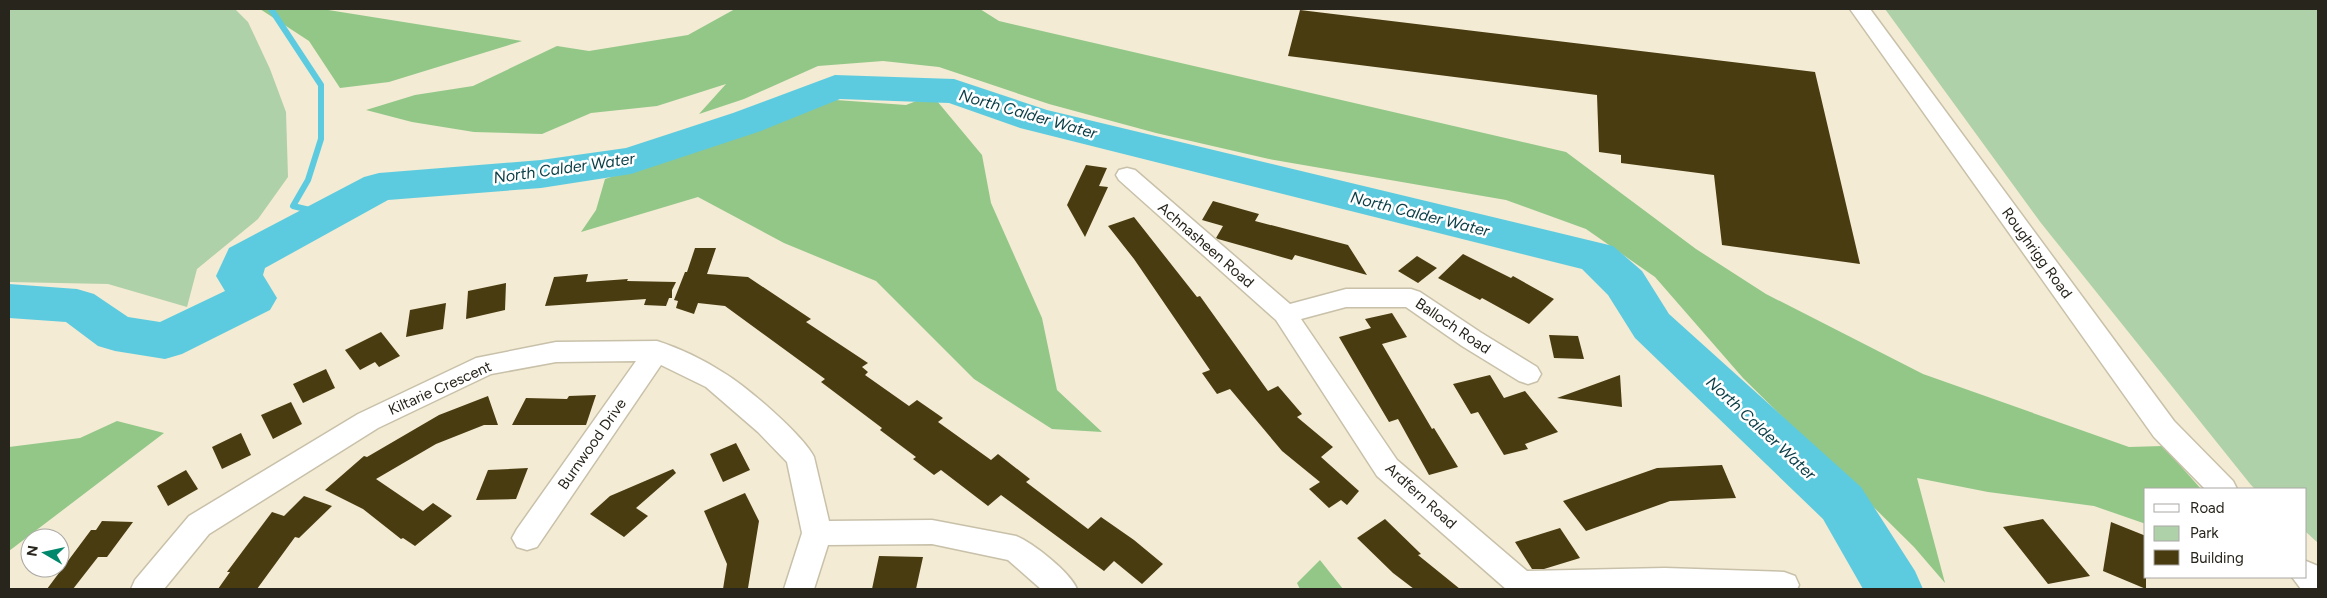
<svg xmlns="http://www.w3.org/2000/svg" width="2327" height="598" font-family="Figtree,sans-serif">
  <style>
    .green { fill: #afd1a9 }
    .forest { fill: #92c788 }
    .lines { fill: none; stroke-linecap: round; stroke-linejoin: round }
    .stream { stroke: #5dcbdf; stroke-width: 6 }
    .river { fill: #5dcbdf; fill-rule: evenodd }
    .building { fill: #4a3c11 }
    .street-casing { stroke: #c8c0a9; stroke-width: 3 }
    .street { fill: #fff; fill-rule: evenodd }
    .labels { text-anchor: middle; dominant-baseline: central; stroke-width: 5; stroke-linejoin: round; paint-order: stroke }
    .street-label { font-size: 15px; fill: #28251c; stroke: #fff }
    .water-label { font-size: 16px; font-style: italic; fill: #093d46; stroke: #fff }
  </style>
  <rect width="100%" height="100%" fill="#f3ebd3"/>
  <path class="green" d="M 9,9 L 235,9 L 248,22 L 270,69 L 286,112 L 288,177 L 258,219 L 197,269 L 187,307 L 108,284 L 9,282 Z
    M 1885,9 L 2318,9 L 2318,543 L 2306,532 L 2306,489 L 2255,489 L 2251,485 L 2041,223 Z"/>
  <path class="forest" d="M 260,9 L 322,9 L 522,41 L 389,82 L 340,88 L 309,41 Z
    M 735,9 L 980,9 L 999,21 L 1566,152 L 1696,249 L 1766,294 L 1923,374 L 2129,447 L 2163,446 L 2201,489 L 2146,489 L 2146,524 L 2094,506 L 1988,492 L 1917,478 L 1945,583 L 1914,547 L 1743,378 L 1655,277 L 1586,229 L 1506,200 L 1269,159 L 1156,133 L 1049,104 L 939,67 L 883,61 L 818,66 L 744,99 L 699,114 L 726,84 L 657,106 L 591,113 L 542,134 L 474,132 L 412,122 L 366,110 L 415,95 L 473,86 L 557,46 L 589,51 L 688,35 Z
    M 932,95 L 982,155 L 991,203 L 1042,318 L 1057,390 L 1102,432 L 1052,429 L 974,379 L 876,281 L 784,243 L 698,197 L 581,232 L 596,210 L 605,179 L 730,138 L 822,99 L 906,105 Z
    M 117,421 L 164,433 L 9,551 L 9,447 L 80,438 Z
    M 1320,560 L 1343,589 L 1300,589 L 1297,583 Z"/>
  <g class="lines">
    <path class="stream" d="M 271,9 L 321,85 L 321,139 L 308,180 L 293,206 L 326,214"/>
    <path class="river" d="M 835,75 L 954,79 L 1047,110 L 1613,246 L 1642,271 L 1669,314 L 1861,487 L 1915,571 L 1923,589 L 1863,589 L 1823,519 L 1635,338 L 1608,295 L 1582,269 L 1020,128 L 949,103 L 840,99 L 761,131 L 631,174 L 541,188 L 388,200 L 265,268 L 263,275 L 277,298 L 270,310 L 182,354 L 165,359 L 115,351 L 98,346 L 66,322 L 9,318 L 9,284 L 77,289 L 94,294 L 128,317 L 160,322 L 225,291 L 216,276 L 229,248 L 364,177 L 379,173 L 541,160 L 626,148 L 733,113 Z"/>
  </g>
  <path class="building" d="M 1300,10 L 1815,72 L 1860,264 L 1722,245 L 1714,175 L 1621,163 L 1621,155 L 1599,152 L 1597,95 L 1288,56 Z
    M 1086,165 L 1107,168 L 1099,186 L 1108,187 L 1085,237 L 1067,205 Z
    M 1213,201 L 1259,214 L 1255,221 L 1348,245 L 1367,275 L 1295,255 L 1292,260 L 1218,239 L 1216,238 L 1223,226 L 1202,220 Z
    M 1134,217 L 1197,297 L 1200,296 L 1268,391 L 1278,386 L 1302,414 L 1297,417 L 1333,447 L 1321,457 L 1359,491 L 1347,505 L 1341,500 L 1329,508 L 1309,489 L 1320,482 L 1282,451 L 1230,389 L 1217,394 L 1202,373 L 1210,370 L 1134,259 L 1108,226 Z
    M 695,248 L 716,248 L 707,274 L 748,277 L 811,319 L 806,322 L 868,363 L 862,367 L 868,372 L 865,375 L 909,406 L 917,400 L 943,418 L 938,422 L 991,460 L 998,454 L 1030,479 L 1026,482 L 1088,529 L 1101,517 L 1134,540 L 1163,564 L 1142,584 L 1114,561 L 1104,571 L 1001,495 L 988,506 L 941,470 L 934,475 L 913,459 L 916,457 L 880,430 L 882,428 L 821,382 L 825,379 L 725,306 L 698,303 L 694,314 L 676,308 L 678,301 L 674,300 L 685,272 L 687,272 Z
    M 1463,254 L 1511,278 L 1513,276 L 1554,299 L 1529,324 L 1482,298 L 1480,300 L 1438,278 Z
    M 1417,256 L 1437,268 L 1418,283 L 1398,271 Z
    M 588,274 L 586,282 L 628,279 L 627,281 L 676,282 L 672,290 L 672,298 L 669,298 L 666,306 L 644,305 L 646,299 L 545,306 L 554,277 Z
    M 506,283 L 505,310 L 466,319 L 468,291 Z
    M 446,303 L 443,329 L 406,337 L 410,310 Z
    M 1392,313 L 1407,337 L 1382,344 L 1432,429 L 1434,428 L 1458,467 L 1429,475 L 1398,419 L 1389,422 L 1339,337 L 1371,328 L 1365,319 Z
    M 381,332 L 400,356 L 379,367 L 375,362 L 360,370 L 345,350 Z
    M 1549,335 L 1578,336 L 1584,359 L 1554,358 Z
    M 326,369 L 335,388 L 303,403 L 293,384 Z
    M 1490,375 L 1504,398 L 1525,391 L 1558,432 L 1525,444 L 1528,449 L 1504,455 L 1478,412 L 1471,414 L 1453,384 Z
    M 1620,375 L 1622,407 L 1557,398 Z
    M 596,395 L 586,425 L 512,425 L 526,398 L 567,399 L 569,396 Z
    M 488,396 L 498,425 L 484,425 L 436,444 L 376,479 L 423,511 L 433,503 L 452,516 L 415,546 L 403,538 L 401,539 L 363,509 L 325,490 L 364,456 L 367,457 L 439,415 Z
    M 291,402 L 302,424 L 273,439 L 261,415 Z
    M 241,433 L 251,455 L 222,469 L 212,447 Z
    M 736,443 L 750,470 L 723,482 L 710,454 Z
    M 1722,465 L 1736,498 L 1670,501 L 1586,531 L 1563,501 L 1657,468 Z
    M 528,468 L 516,499 L 476,500 L 488,470 Z
    M 673,469 L 676,473 L 636,508 L 648,516 L 624,537 L 590,514 L 610,496 Z
    M 186,470 L 198,489 L 168,506 L 157,486 Z
    M 745,493 L 759,521 L 748,588 L 723,589 L 727,564 L 704,511 Z
    M 304,496 L 332,506 L 299,538 L 295,537 L 257,589 L 218,589 L 230,572 L 227,572 L 272,512 L 284,516 Z
    M 1385,519 L 1421,554 L 1418,555 L 1460,589 L 1414,589 L 1393,573 L 1357,538 Z
    M 2043,519 L 2090,576 L 2048,584 L 2003,527 Z
    M 102,521 L 133,522 L 107,557 L 98,557 L 73,589 L 47,589 L 91,530 L 96,530 Z
    M 2111,522 L 2146,536 L 2146,589 L 2103,571 Z
    M 1560,528 L 1580,558 L 1544,569 L 1532,569 L 1515,542 Z
    M 879,556 L 923,557 L 916,589 L 872,589 Z"/>
  <g class="lines">
    <g class="street-casing">
      <path id="street" d="M 1850,9 L 1870,9 L 2174,421 L 2233,481 L 2237,489 L 2205,489 L 2154,437 Z
        M 1127,168 L 1135,170 L 1290,304 L 1346,289 L 1411,289 L 1420,292 L 1480,332 L 1537,367 L 1541,374 L 1537,381 L 1528,384 L 1519,381 L 1462,346 L 1406,307 L 1346,307 L 1301,319 L 1397,460 L 1527,571 L 1665,568 L 1784,572 L 1795,576 L 1799,585 L 1797,589 L 1506,589 L 1377,476 L 1276,320 L 1119,180 L 1116,175 L 1119,170 Z
        M 657,341 C 679,348 704,360 724,373 C 746,386 803,435 814,457 L 829,521 L 932,520 L 1016,536 C 1033,543 1070,572 1077,589 L 1041,589 L 1008,560 L 932,544 L 828,545 L 814,589 L 784,589 L 802,533 L 787,462 L 758,432 L 706,387 L 661,365 L 537,547 L 527,550 L 517,547 L 512,538 L 517,529 L 636,361 L 556,362 L 491,374 L 378,428 L 209,534 L 164,589 L 131,589 L 135,580 L 189,516 L 358,414 L 476,358 L 556,342 Z
        M 2306,561 L 2318,566 L 2318,589 L 2301,589 L 2292,577 L 2306,577 Z"/>
    </g>
    <use href="#street" class="street"/>
  </g>
  <g class="labels">
    <g class="street-label">
      <text transform="translate(1206 245) rotate(41)">Achnasheen Road</text>
      <text transform="translate(2037 253) rotate(54)">Roughrigg Road</text>
      <text transform="translate(1453 326) rotate(34)">Balloch Road</text>
      <text transform="translate(440 388) rotate(-24)">Kiltarie Crescent</text>
      <text transform="translate(592 444) rotate(-55)">Burnwood Drive</text>
      <text transform="translate(1421 496) rotate(42)">Ardfern Road</text>
    </g>
    <g class="water-label">
      <text transform="translate(1028 114) rotate(16)">North Calder Water</text>
      <text transform="translate(564 168) rotate(-8)">North Calder Water</text>
      <text transform="translate(1420 214) rotate(14)">North Calder Water</text>
      <text transform="translate(1761 428) rotate(43)">North Calder Water</text>
    </g>
  </g>
  <rect width="2327" height="598" fill="none" stroke="#28251c" stroke-width="20"/>
  <rect x="2144" y="488" width="162" height="90" fill="#ffffff" stroke="#a9a8a4"/>
  <rect x="2154" y="504" width="25" height="8" fill="#ffffff" stroke="#a9a8a4"/>
  <text x="2190" y="513" font-size="15" fill="#28251c">Road</text>
  <rect x="2154" y="526" width="25" height="15" fill="#afd1a9" stroke="#a9a8a4"/>
  <text x="2190" y="538" font-size="15" fill="#28251c">Park</text>
  <rect x="2154" y="550" width="25" height="15" fill="#4a3c11" stroke="#a9a8a4"/>
  <text x="2190" y="563" font-size="15" fill="#28251c">Building</text>
  <g transform="translate(45 553) rotate(279)"><circle r="24" fill="#ffffff" stroke="#a9a8a4"/>
  <path d="M0-4L9 19L0 12L-9 19Z" fill="#00886c"/>
  <text y="-8" font-size="14" font-weight="bold" text-anchor="middle" fill="#28251c">N</text>
  </g>
</svg>
